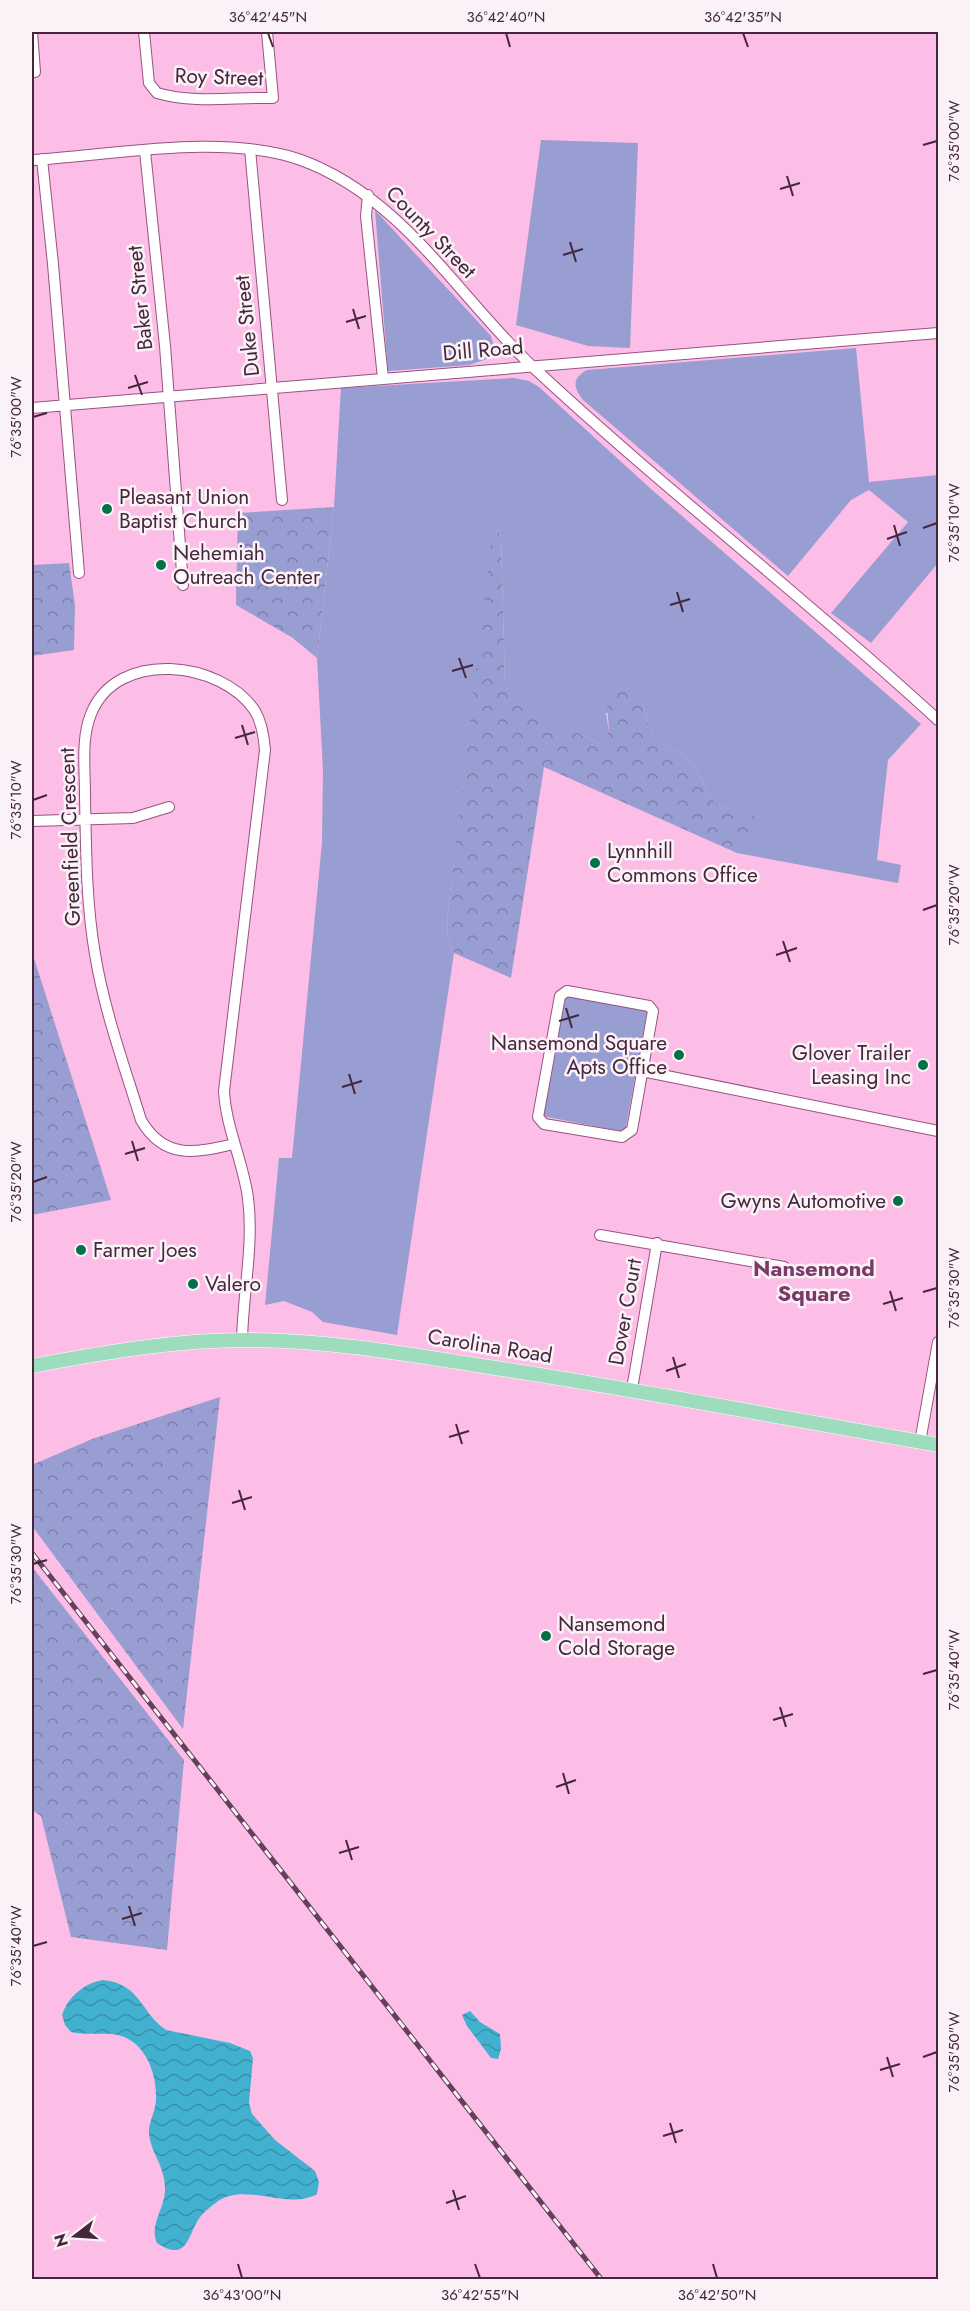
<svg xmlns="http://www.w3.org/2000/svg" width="970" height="2311" font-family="Jost,sans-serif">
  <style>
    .grass { fill: #989dd2 }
    .forest { fill: url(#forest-crowns) }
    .water { fill: url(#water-waves) }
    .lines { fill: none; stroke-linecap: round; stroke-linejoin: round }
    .minor-casing { stroke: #975282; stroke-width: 12 }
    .major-casing { stroke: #fff; stroke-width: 15 }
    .minor { stroke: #fff; stroke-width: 10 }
    .major { stroke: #9edcbe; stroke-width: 14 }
    .rail-casing { stroke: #644158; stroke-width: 5 }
    .rail { stroke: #faf2f7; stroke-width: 3; stroke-dasharray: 9; stroke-linecap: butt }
    .ticks { fill: none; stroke: #45273b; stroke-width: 2 }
    .poi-dot { fill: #037048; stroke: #faf2f7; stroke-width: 2 }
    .labels { text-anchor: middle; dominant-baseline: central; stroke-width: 5; stroke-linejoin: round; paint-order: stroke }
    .street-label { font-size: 21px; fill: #45273b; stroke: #faf2f7 }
    .poi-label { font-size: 21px; fill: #45273b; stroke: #faf2f7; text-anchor: start }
    .neighbourhood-label { font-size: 22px; font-weight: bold; fill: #7b3968; stroke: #faf2f7 }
    .neatline { fill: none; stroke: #45273b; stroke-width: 2 }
    .ticks-label { font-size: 15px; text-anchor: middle; fill: #45273b }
  </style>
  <defs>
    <pattern id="forest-crowns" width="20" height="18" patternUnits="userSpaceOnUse" patternTransform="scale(1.5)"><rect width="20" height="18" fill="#989dd2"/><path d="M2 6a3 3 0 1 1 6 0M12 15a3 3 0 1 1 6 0" fill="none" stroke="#7e80ac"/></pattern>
    <pattern id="water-waves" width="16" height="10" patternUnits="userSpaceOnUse" patternTransform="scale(1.5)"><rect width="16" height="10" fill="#42b1d0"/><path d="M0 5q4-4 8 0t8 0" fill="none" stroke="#3990aa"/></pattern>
  </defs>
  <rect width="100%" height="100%" fill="#fcbee6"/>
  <path class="grass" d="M 541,140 L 638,143 L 630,348 L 588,346 L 516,325 Z
    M 375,210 L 491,336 L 494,347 L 487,359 L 469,365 L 388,371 Z
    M 856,348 L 869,482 L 938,475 L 938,563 L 871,643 L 831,613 L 908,522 L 869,490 L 851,500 L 788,576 L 583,400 C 573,387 572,378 587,370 Z
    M 514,378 L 529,381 L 539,387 L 651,489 L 921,724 L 888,760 L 877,860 L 901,865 L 898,883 L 737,853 L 762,818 L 719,806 L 709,797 L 698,771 L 686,757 L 660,743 L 652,736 L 644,708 L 606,713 L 609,731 L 603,745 L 516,704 L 505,684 L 501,536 L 494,527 L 447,919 L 448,940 L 454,953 L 397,1335 L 323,1322 L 312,1312 L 284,1301 L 265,1305 L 279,1158 L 292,1158 L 322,842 L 323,771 L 317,658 L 334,507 L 341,388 Z
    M 565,996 L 647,1011 L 625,1132 L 542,1116 Z"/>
  <path class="forest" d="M 334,507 L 317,658 L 293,638 L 236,605 L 238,513 Z
    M 493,526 L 501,536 L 505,684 L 517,704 L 603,745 L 609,730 L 606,694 L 616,689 L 629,690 L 644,708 L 652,736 L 660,743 L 686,757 L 698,771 L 709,797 L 719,806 L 763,818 L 737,853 L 544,767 L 511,978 L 454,953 L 448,940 L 447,919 Z
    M 69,563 L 75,605 L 74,650 L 32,656 L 32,565 Z
    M 32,952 L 111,1200 L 32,1215 Z
    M 220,1397 L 183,1729 L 32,1526 L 32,1465 L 92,1439 Z
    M 32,1567 L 184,1760 L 167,1950 L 71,1937 L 41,1816 L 32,1810 Z"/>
  <path class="water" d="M 103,1980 C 141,1984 140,2012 166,2030 L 230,2043 L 250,2051 L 253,2058 L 249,2103 L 252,2114 L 275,2140 L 315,2171 L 319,2182 L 317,2194 C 286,2211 249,2182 218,2201 C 212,2206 202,2213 198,2220 C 187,2239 186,2262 157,2243 C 149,2225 164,2210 165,2191 C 166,2167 151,2154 149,2134 C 148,2123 156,2111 156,2099 C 157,2072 144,2037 112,2034 C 98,2033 85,2035 71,2032 L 65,2025 L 62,2015 C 68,1997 84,1983 103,1980 Z
    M 470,2011 L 480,2022 L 500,2034 L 501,2049 L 498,2059 L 491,2058 L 467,2026 L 462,2015 Z"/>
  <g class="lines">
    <g class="minor-casing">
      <path id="minor" d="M 32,32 L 35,72
        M 144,32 L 149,83 L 157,93 C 195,104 234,97 273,98 L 267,32
        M 250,149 L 282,500
        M 145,151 L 165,346 L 183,585
        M 42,159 L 53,264 L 79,573
        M 32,160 C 114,155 223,133 301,160 C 403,197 458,297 534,368 C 665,490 807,599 938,720
        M 368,195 L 366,216 L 383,378
        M 32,408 L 938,333
        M 32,821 L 133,818 L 169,807
        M 567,991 L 649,1006 L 653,1011 L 632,1130 L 622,1137 L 544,1124 L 538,1117 L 560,996 Z
        M 642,1071 L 938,1131
        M 234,1144 C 195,1153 164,1160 141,1120 C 124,1065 104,1010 95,954 C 86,902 86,847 85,795 C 85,769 81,738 91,714 C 117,648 222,661 255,711 C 262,723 264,737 265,750 L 224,1091 C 226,1128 243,1161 248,1198 C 254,1244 243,1293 242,1340
        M 600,1235 L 784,1267
        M 632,1389 L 657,1243
        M 920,1442 L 938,1342"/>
    </g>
    <g class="major-casing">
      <path id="major" d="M 32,1366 C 106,1352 180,1339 255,1340 C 334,1341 411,1355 489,1367 C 639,1390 789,1419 938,1445"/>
    </g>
    <use href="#minor" class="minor"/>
    <use href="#major" class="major"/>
    <g class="rail-casing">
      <path id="rail" d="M 32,1553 L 602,2280"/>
    </g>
    <use href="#rail" class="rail"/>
  </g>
  <path class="ticks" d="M 268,33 L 273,47M 506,33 L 510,47M 743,33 L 748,47M 923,145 L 937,141M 787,176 L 793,196M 780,189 L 800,183M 570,242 L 576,262M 563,255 L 583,249M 353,309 L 359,329M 346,322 L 366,316M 135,375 L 142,395M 128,388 L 148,382M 33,417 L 47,413M 894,525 L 900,546M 923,528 L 937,523M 887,539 L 907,532M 677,592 L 683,612M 670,605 L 690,599M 459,658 L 466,678M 452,671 L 473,665M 242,725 L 248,745M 235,738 L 255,732M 33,800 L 47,795M 923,910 L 937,905M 783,941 L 790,962M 776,955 L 797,948M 566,1008 L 572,1028M 559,1021 L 579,1015M 349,1074 L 355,1094M 342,1087 L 362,1081M 132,1141 L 138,1161M 125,1154 L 145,1148M 33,1182 L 47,1177M 890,1291 L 896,1311M 923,1292 L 937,1288M 883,1304 L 903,1298M 673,1357 L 679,1378M 666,1371 L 686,1364M 456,1424 L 462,1444M 449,1437 L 469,1431M 239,1490 L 245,1510M 232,1503 L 252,1497M 33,1564 L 47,1560M 923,1674 L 937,1670M 780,1707 L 786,1727M 773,1720 L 793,1714M 563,1773 L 569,1794M 556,1787 L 576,1780M 346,1840 L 352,1860M 339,1853 L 359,1847M 129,1906 L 135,1926M 122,1919 L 142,1913M 33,1946 L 47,1942M 887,2057 L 893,2077M 923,2057 L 937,2052M 880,2070 L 900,2064M 670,2123 L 676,2143M 663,2136 L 683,2130M 453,2190 L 459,2210M 446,2203 L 466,2196M 238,2264 L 242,2278M 475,2264 L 480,2278M 713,2264 L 717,2278"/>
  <g class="poi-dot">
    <circle cx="107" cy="509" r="6"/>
    <circle cx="161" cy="565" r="6"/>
    <circle cx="595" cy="863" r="6"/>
    <circle cx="679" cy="1055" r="6"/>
    <circle cx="923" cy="1065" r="6"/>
    <circle cx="898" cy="1201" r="6"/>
    <circle cx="81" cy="1250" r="6"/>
    <circle cx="193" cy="1284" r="6"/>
    <circle cx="546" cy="1636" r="6"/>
  </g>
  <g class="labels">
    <g class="street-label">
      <text transform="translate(219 77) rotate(2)">Roy Street</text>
      <text transform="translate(431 232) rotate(46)">County Street</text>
      <text transform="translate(140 298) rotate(-96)">Baker Street</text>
      <text transform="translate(247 326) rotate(-96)">Duke Street</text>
      <text transform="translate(483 350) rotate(-5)">Dill Road</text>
      <text transform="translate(70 837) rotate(-92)">Greenfield Crescent</text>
      <text transform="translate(625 1312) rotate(-80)">Dover Court</text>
      <text transform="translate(490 1346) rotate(9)">Carolina Road</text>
    </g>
    <g class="poi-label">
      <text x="119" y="497">Pleasant Union<tspan x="119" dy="24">Baptist Church</tspan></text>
      <text x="173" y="553">Nehemiah<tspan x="173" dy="24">Outreach Center</tspan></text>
      <text x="607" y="851">Lynnhill<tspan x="607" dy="24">Commons Office</tspan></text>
      <text x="667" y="1043" text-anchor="end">Nansemond Square<tspan x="667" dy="24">Apts Office</tspan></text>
      <text x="911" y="1053" text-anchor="end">Glover Trailer<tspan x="911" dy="24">Leasing Inc</tspan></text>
      <text x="886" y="1201" text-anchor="end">Gwyns Automotive</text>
      <text x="93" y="1250">Farmer Joes</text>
      <text x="205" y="1284">Valero</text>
      <text x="558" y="1624">Nansemond<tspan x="558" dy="24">Cold Storage</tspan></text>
    </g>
    <g class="neighbourhood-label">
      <text x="814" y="1268">Nansemond<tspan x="814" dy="25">Square</tspan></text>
    </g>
  </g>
  <rect width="970" height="2311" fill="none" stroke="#faf2f7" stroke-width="66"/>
  <g transform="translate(75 2236) rotate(253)" stroke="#faf2f7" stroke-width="4.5" paint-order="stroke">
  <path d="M0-4.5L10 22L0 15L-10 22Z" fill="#45273b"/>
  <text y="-9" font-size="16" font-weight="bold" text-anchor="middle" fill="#45273b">N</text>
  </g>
  <rect x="33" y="33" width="904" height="2245" class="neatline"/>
  <g class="ticks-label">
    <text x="268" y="22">36°42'45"N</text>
    <text x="506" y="22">36°42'40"N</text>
    <text x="743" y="22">36°42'35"N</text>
    <text transform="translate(954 141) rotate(-90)" y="5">76°35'00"W</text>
    <text transform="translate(16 417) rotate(-90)" y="5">76°35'00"W</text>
    <text transform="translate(954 523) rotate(-90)" y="5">76°35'10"W</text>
    <text transform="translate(16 800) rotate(-90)" y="5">76°35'10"W</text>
    <text transform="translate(954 905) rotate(-90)" y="5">76°35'20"W</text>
    <text transform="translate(16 1182) rotate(-90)" y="5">76°35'20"W</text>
    <text transform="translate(954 1288) rotate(-90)" y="5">76°35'30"W</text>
    <text transform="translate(16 1564) rotate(-90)" y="5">76°35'30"W</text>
    <text transform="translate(954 1670) rotate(-90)" y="5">76°35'40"W</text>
    <text transform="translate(16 1946) rotate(-90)" y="5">76°35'40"W</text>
    <text transform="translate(954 2052) rotate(-90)" y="5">76°35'50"W</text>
    <text x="242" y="2300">36°43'00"N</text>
    <text x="480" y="2300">36°42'55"N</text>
    <text x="717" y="2300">36°42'50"N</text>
  </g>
</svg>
